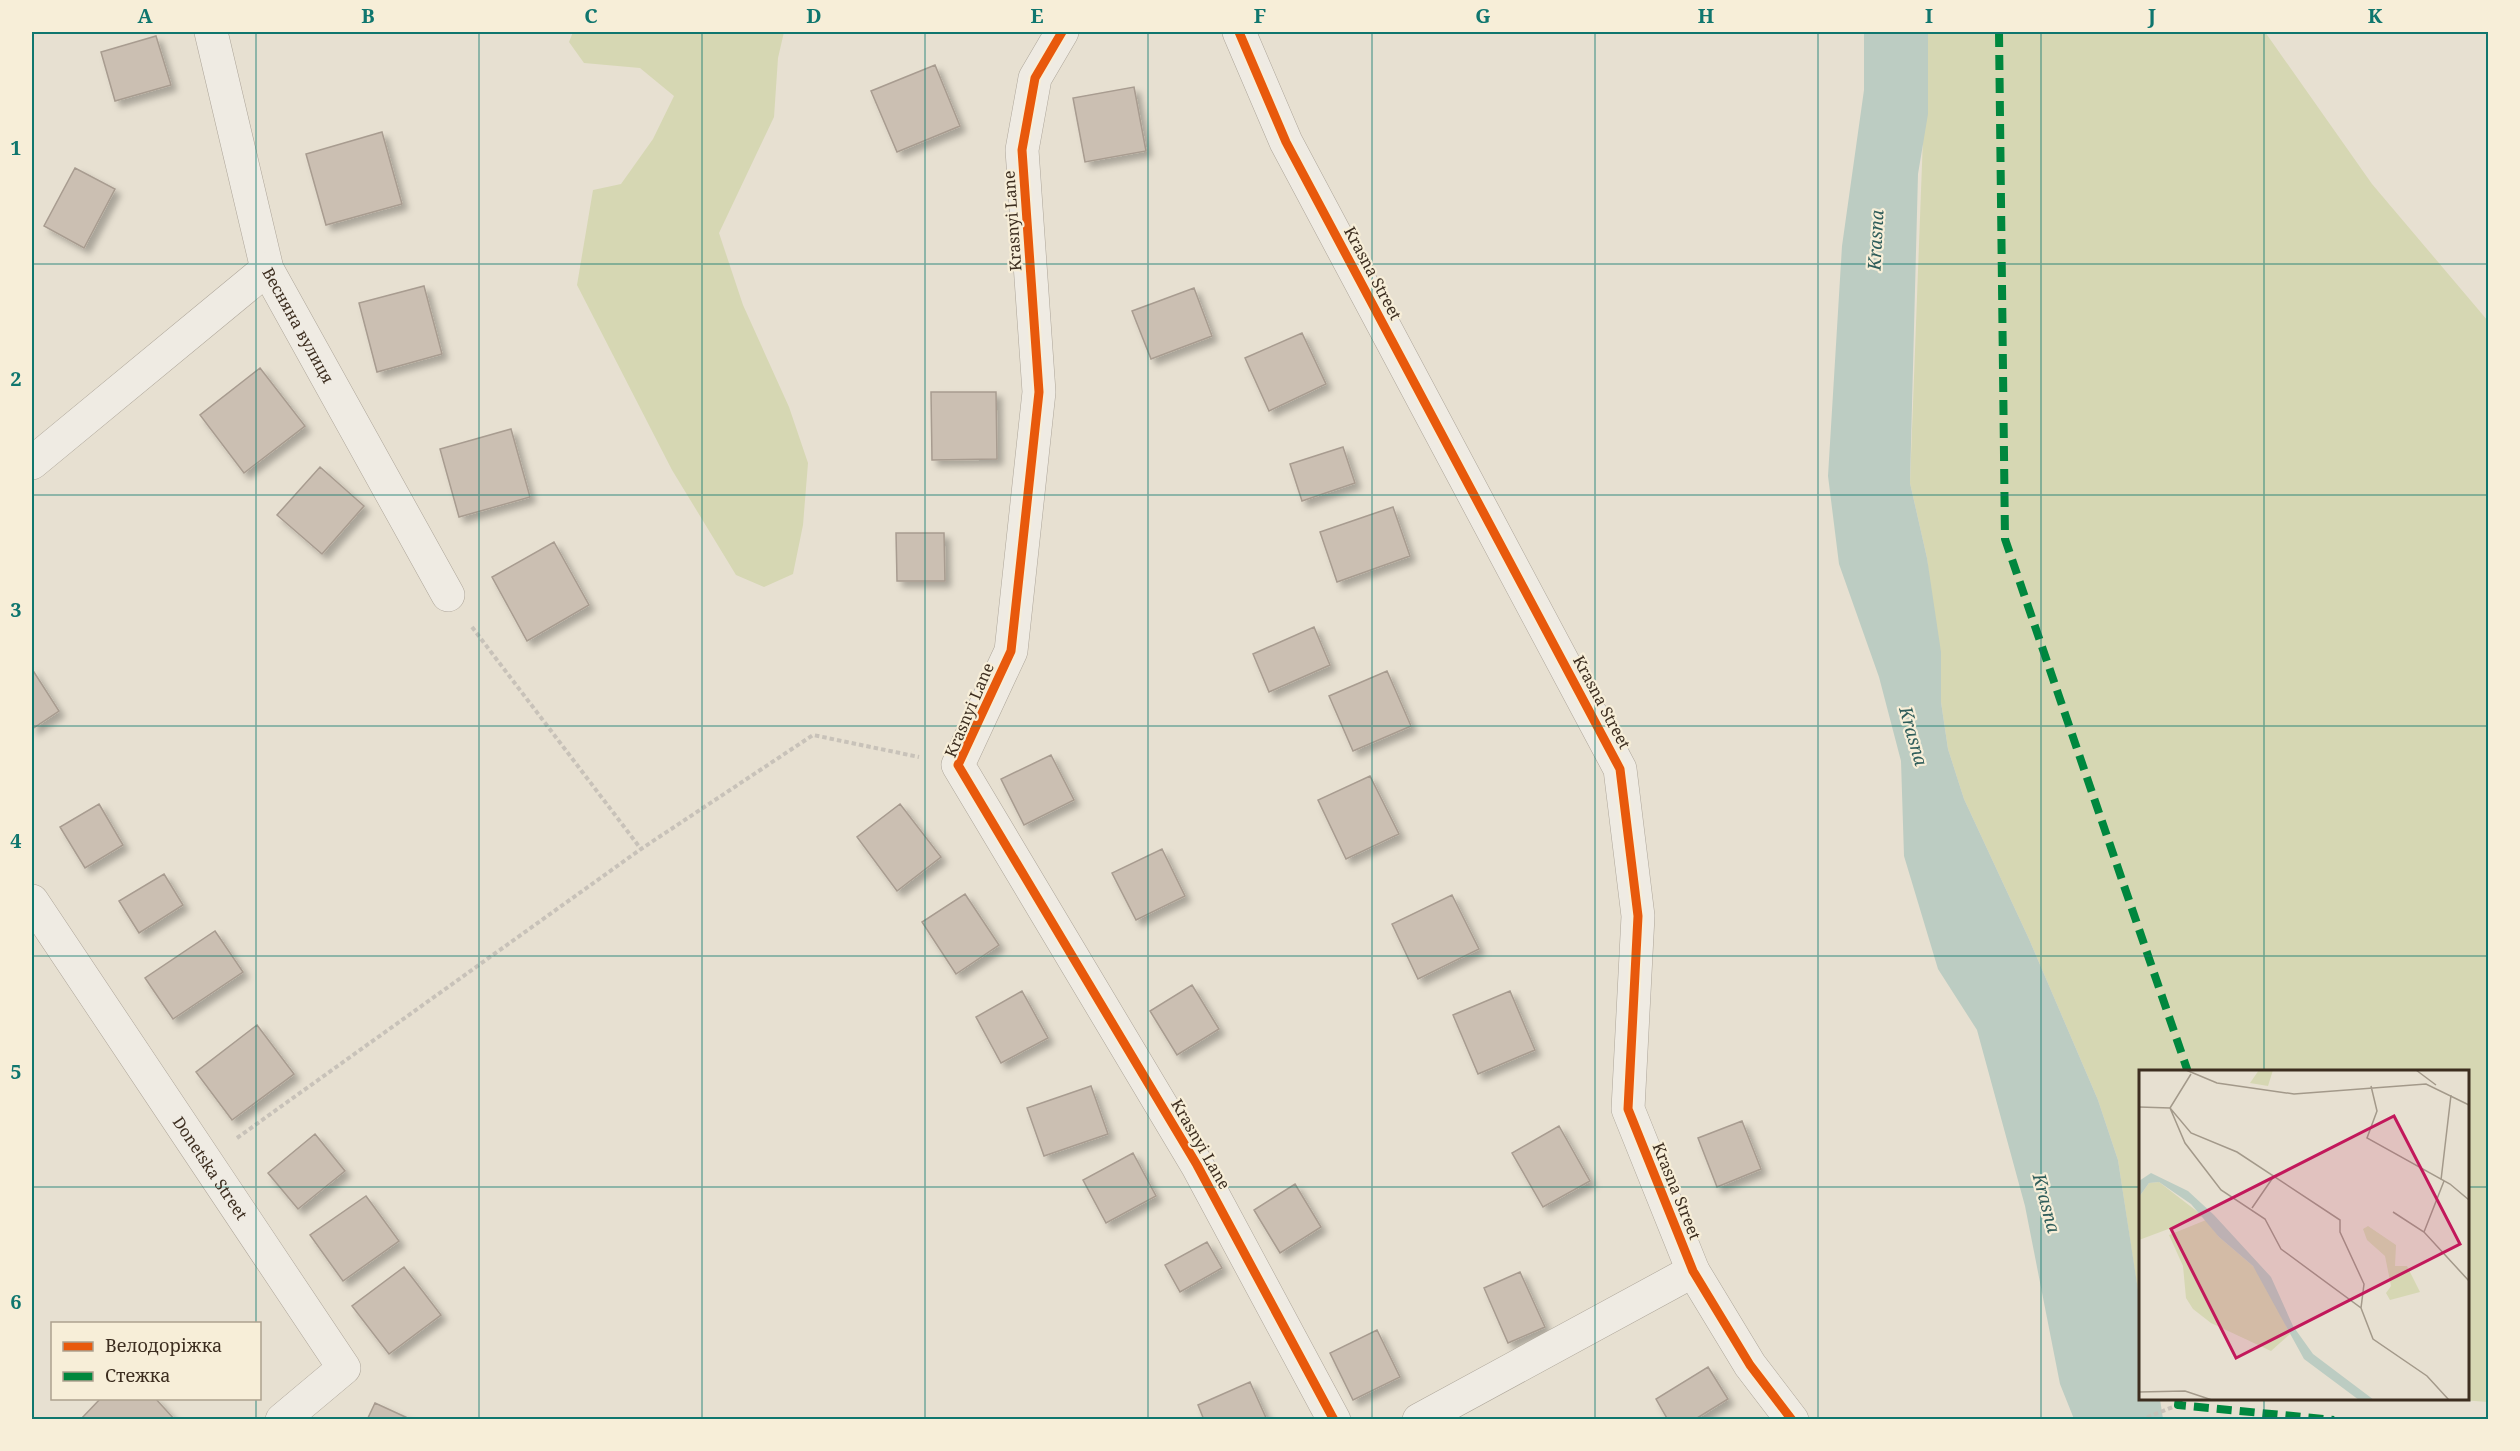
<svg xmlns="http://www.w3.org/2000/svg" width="2520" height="1451" font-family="'Noto Serif',serif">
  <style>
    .green { fill: #d6d7b3 }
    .water { fill: #bcccc2 }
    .building { fill: #cbbfb2; stroke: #a89c90; stroke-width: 1.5; filter: url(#shadow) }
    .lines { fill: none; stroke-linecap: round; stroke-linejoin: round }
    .street-casing { stroke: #ada599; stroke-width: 34 }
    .path { stroke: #c8c2b9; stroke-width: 4; stroke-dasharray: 4.5 3; stroke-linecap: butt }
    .street { stroke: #efebe3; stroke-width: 33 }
    .quiet { stroke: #00873e; stroke-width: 8; stroke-dasharray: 15 8; stroke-linecap: butt }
    .cycleway-casing { stroke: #f7eed8; stroke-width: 13 }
    .cycleway { stroke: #e8590c; stroke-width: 9 }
    .grid { fill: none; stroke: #0f766e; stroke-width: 1.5; stroke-opacity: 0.55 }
    .labels { text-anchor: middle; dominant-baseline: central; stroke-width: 4.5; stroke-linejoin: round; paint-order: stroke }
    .street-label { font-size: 16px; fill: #3d2e20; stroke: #f7eed8 }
    .water-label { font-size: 18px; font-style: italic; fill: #2f5d5a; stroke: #f7eed8 }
    .inset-road { fill: none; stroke: #a3998a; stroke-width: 1.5 }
    .view { fill: #c2185b; fill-opacity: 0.15; stroke: #c2185b; stroke-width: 3 }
    .inset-edge { fill: none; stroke: #3d2e20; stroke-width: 3 }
    .neatline { fill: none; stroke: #0f766e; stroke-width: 2 }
    .grid-label { font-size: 20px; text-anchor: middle; font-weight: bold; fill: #0f766e }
  </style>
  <defs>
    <filter id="shadow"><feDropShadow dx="5.5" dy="5.5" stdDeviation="3" flood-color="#0004"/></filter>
  </defs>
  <rect width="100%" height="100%" fill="#e7e0d1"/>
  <path class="green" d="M 573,32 L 784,32 L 778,58 L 774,117 L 719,233 L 743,305 L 789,407 L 808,463 L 803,525 L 793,574 L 764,587 L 736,575 L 672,470 L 577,285 L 593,190 L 621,184 L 653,139 L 674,96 L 640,68 L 584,63 L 569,42 Z
    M 1927,32 L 2265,32 L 2372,184 L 2488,321 L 2488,1402 L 2448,1399 L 2468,1398 L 2468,1072 L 2140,1072 L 2140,1305 L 2118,1160 L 2098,1100 L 2029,939 L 1964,799 L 1948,749 L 1941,702 L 1927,558 L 1910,483 Z"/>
  <path class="water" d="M 1864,32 L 1928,32 L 1928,114 L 1918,174 L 1910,483 L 1927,558 L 1941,652 L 1941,702 L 1948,749 L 1964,799 L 2029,939 L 2098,1100 L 2118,1160 L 2140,1303 L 2140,1398 L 2160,1399 L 2163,1419 L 2074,1419 L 2060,1384 L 2025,1206 L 1977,1030 L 1938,969 L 1904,856 L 1901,761 L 1879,677 L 1839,564 L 1828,476 L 1842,246 L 1864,90 Z"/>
  <path class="building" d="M 156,36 L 171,85 L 115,101 L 101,52 Z
    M 935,65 L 960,126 L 897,152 L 871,91 Z
    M 1134,87 L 1146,151 L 1085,162 L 1073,98 Z
    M 382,132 L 402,204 L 326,225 L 306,154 Z
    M 75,168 L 115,189 L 84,248 L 44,226 Z
    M 424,286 L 442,354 L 377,372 L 359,303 Z
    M 1194,288 L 1212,336 L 1151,359 L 1132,311 Z
    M 1302,333 L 1326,384 L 1269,411 L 1245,358 Z
    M 260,368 L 305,426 L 244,473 L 200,415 Z
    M 931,392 L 996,392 L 997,459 L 932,460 Z
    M 511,429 L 530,497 L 459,517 L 440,449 Z
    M 1343,447 L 1355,483 L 1302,501 L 1290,464 Z
    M 320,467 L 364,506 L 322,554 L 277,515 Z
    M 1393,507 L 1410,556 L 1337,582 L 1320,532 Z
    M 896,533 L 944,533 L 945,581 L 897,581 Z
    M 554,542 L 589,605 L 527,641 L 492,577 Z
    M 1314,627 L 1330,665 L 1269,692 L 1253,654 Z
    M 32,669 L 59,711 L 32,729 Z
    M 1387,671 L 1411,726 L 1353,751 L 1329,696 Z
    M 1051,755 L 1074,800 L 1024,825 L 1001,779 Z
    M 1370,776 L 1399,834 L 1346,859 L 1318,800 Z
    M 99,804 L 123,845 L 85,868 L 60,827 Z
    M 900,804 L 941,857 L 897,891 L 857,837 Z
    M 1162,849 L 1185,896 L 1136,920 L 1112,873 Z
    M 164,874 L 183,905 L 139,933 L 119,901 Z
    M 965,894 L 999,945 L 956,974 L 922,922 Z
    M 1452,895 L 1479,949 L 1418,979 L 1392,924 Z
    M 215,931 L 243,972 L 173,1019 L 145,978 Z
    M 1192,985 L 1219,1029 L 1177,1055 L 1150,1011 Z
    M 1022,991 L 1048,1038 L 1001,1063 L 976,1017 Z
    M 1510,991 L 1535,1050 L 1478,1074 L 1453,1015 Z
    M 257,1025 L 294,1074 L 232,1120 L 196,1072 Z
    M 1091,1086 L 1108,1134 L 1044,1156 L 1027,1108 Z
    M 1742,1121 L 1761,1169 L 1717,1187 L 1698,1138 Z
    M 1559,1126 L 1590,1181 L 1543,1207 L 1512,1153 Z
    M 315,1134 L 345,1171 L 298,1209 L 268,1173 Z
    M 1133,1153 L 1156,1196 L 1106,1223 L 1083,1180 Z
    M 1295,1184 L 1321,1227 L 1280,1253 L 1254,1210 Z
    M 366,1196 L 399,1241 L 343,1281 L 310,1235 Z
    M 1207,1242 L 1222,1268 L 1180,1292 L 1165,1265 Z
    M 404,1267 L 441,1315 L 389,1354 L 352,1306 Z
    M 1520,1272 L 1545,1327 L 1508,1343 L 1484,1288 Z
    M 1377,1330 L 1400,1377 L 1353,1400 L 1330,1353 Z
    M 1708,1367 L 1728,1399 L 1694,1420 L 1668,1420 L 1656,1399 Z
    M 1250,1382 L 1267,1420 L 1204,1420 L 1198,1405 Z
    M 101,1398 L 155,1398 L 175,1420 L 80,1420 Z
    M 375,1403 L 412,1420 L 367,1420 Z"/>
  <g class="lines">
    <g class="street-casing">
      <g id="street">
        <path id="s1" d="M 211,32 L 267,269 L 448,595"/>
        <path d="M 1062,32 L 1035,78 L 1022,150 L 1039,392 L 1011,651 L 958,765 L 1197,1165 L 1334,1420"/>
        <path d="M 1239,32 L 1286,142 L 1620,769 L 1638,916 L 1628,1109 L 1693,1271 L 1750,1365 L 1792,1420"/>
        <path d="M 32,463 L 267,269"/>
        <path id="s2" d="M 32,901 L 344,1368 L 282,1420"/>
        <path d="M 1419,1420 L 1693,1271"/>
      </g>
    </g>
    <path class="path" d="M 472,627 L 641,849
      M 237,1138 L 641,849 L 813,735 L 919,757
      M 2140,1420 L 2178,1405"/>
    <use href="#street" class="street"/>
    <path class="quiet" d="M 1999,32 L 2005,539 L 2188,1072
      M 2179,1398 L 2178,1405 L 2334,1420"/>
    <g class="cycleway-casing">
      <path id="cycleway" d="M 1062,32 L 1035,78 L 1022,150 L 1039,392 L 1011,651 L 958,765 L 1197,1165 L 1334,1420
        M 1239,32 L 1286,142 L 1620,769 L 1638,916 L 1628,1109 L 1693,1271 L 1750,1365 L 1792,1420"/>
    </g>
    <use href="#cycleway" class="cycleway"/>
  </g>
  <path class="grid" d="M 256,32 L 256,1324M 479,32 L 479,1420M 702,32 L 702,1420M 925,32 L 925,1420M 1148,32 L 1148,1420M 1372,32 L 1372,1420M 1595,32 L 1595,1420M 1818,32 L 1818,1420M 2041,32 L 2041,1420M 2264,32 L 2264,1072M 32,264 L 2488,264M 32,495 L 2488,495M 32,726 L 2488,726M 32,956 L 2488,956M 32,1187 L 2140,1187M 2468,1187 L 2488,1187M 256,1398 L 256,1420M 2264,1398 L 2264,1420"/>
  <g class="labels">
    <g class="street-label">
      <text transform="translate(1012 221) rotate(-94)">Krasnyi Lane</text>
      <text transform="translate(1373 273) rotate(62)">Krasna Street</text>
      <text stroke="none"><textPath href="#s1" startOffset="308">Весняна вулиця</textPath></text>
      <text transform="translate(1602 702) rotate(62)">Krasna Street</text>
      <text transform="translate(969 710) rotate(-67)">Krasnyi Lane</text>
      <text transform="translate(1201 1144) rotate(60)">Krasnyi Lane</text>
      <text stroke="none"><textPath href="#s2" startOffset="321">Donetska Street</textPath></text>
      <text transform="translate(1677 1191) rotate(68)">Krasna Street</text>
    </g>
    <g class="water-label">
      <text transform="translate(1875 240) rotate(-87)">Krasna</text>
      <text transform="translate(1914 736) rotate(74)">Krasna</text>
      <text transform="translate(2047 1203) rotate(75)">Krasna</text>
    </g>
  </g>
  <g transform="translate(2139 1070)">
    <rect width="330" height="330" fill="#e7e0d1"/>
    <path d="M 120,0 L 134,0 L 129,16 L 111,13 ZM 20,112 L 64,146 L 0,170 L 0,127 L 10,113 ZM 67,150 L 80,167 L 114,196 L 129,218 L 151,264 L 132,281 L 72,253 L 54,239 L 47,228 L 44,196 L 30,165 ZM 229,156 L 257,175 L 256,196 L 268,196 L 281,222 L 251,230 L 247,223 L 252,216 L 246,186 L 228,170 L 224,159 Z" fill="#d6d7b3"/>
    <path d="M 12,103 L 49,121 L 75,145 L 132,207 L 154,256 L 174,284 L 235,330 L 220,330 L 165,289 L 114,196 L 80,167 L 52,134 L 20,112 L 10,113 L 0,127 L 0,111 Z" fill="#bcccc2"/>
    <path class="inset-road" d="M 47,0 L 78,13 L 155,24 L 287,14 L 330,35M 277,0 L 297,15M 52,4 L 31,38 L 52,63 L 98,82 L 201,150 L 201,162 L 225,214 L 222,238M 232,16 L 238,41 L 228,68 L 311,114 L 330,130M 0,37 L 31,38 L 46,73 L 82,120 L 126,149 L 142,179 L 222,238 L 234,269 L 288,306 L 310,330M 302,110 L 312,25M 113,138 L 135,106M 254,142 L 285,162 L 330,211M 285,162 L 305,111M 0,322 L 46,321 L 73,330"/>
    <path class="view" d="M 255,46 L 321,174 L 97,288 L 32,159 Z"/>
    <rect width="330" height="330" class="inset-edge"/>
  </g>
  <rect width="2520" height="1451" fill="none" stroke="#f7eed8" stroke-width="66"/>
  <rect x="51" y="1322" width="210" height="78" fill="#f7eed8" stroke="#ada18e" stroke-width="1.5"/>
  <rect x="63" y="1342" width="30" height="9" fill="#e8590c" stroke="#ada18e" stroke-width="1.5"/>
  <text x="105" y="1352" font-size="18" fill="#3d2e20">Велодоріжка</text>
  <rect x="63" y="1372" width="30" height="9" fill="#00873e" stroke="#ada18e" stroke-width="1.5"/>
  <text x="105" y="1382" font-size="18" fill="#3d2e20">Стежка</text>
  <rect x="33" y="33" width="2454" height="1385" class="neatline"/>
  <g class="grid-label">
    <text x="145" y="23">A</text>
    <text x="368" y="23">B</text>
    <text x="591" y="23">C</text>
    <text x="814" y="23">D</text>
    <text x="1037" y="23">E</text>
    <text x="1260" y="23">F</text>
    <text x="1483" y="23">G</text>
    <text x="1706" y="23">H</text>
    <text x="1929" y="23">I</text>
    <text x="2152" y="23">J</text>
    <text x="2375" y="23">K</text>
    <text x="16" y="155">1</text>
    <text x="16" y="386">2</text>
    <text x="16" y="617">3</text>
    <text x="16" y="848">4</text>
    <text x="16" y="1079">5</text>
    <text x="16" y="1309">6</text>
  </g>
</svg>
